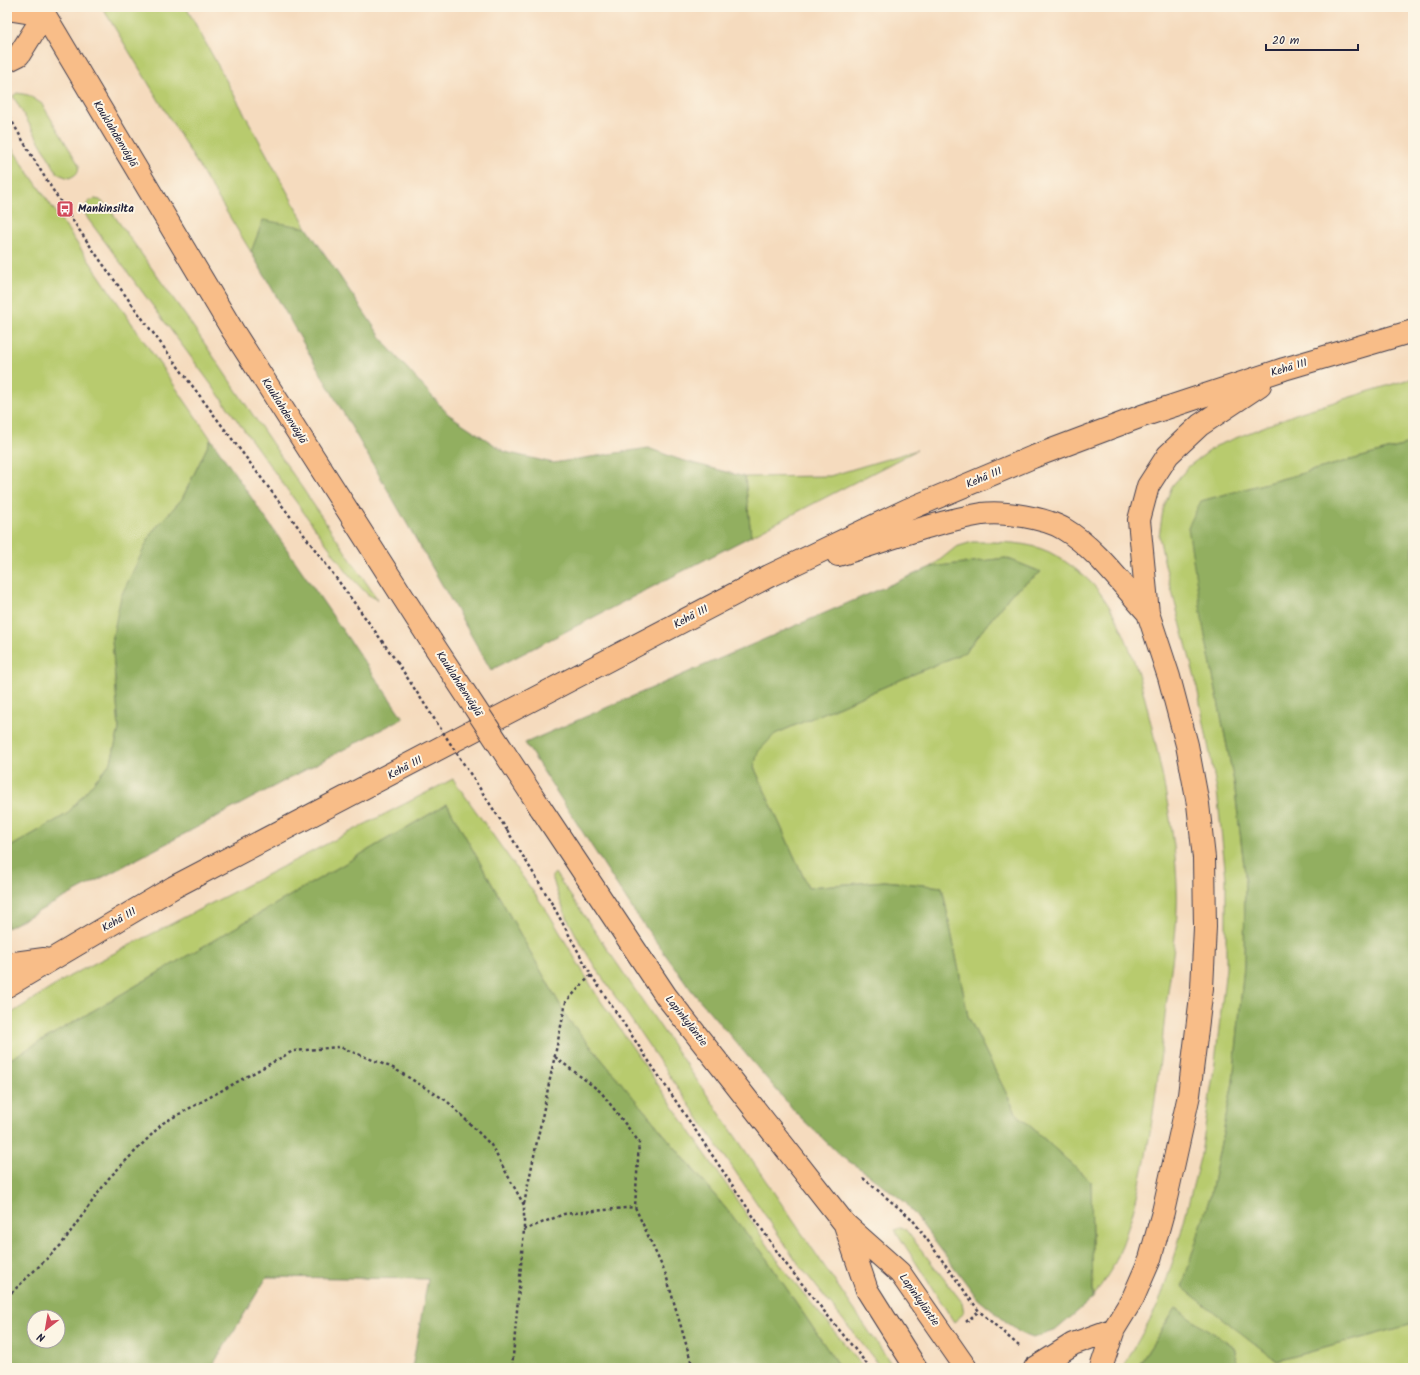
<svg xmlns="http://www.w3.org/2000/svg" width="1420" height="1375" font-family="Kalam,sans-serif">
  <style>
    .green { fill: #b8cb6e; stroke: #6d7654 }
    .forest { fill: #92af61; stroke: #5a684e; fill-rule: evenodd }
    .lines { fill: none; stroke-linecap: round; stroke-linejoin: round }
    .major-casing { stroke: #423e4f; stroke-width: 24 }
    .highway-casing { stroke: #423e4f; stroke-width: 24 }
    .path { stroke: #423e4f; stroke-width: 2.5; stroke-dasharray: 3 3; stroke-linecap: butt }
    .major { stroke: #f8bd88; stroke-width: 22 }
    .highway { stroke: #f8bd88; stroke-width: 22 }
    .major-bridge-casing { stroke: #423e4f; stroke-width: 24; stroke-linecap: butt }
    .path-bridge { stroke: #423e4f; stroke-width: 2.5; stroke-dasharray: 3 3; stroke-linecap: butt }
    .major-bridge { stroke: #f8bd88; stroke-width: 22 }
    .labels { text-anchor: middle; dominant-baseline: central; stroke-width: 4; stroke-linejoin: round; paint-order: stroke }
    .street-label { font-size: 11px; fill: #22223b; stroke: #fcf5e5 }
    .poi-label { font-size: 11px; font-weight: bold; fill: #22223b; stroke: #fcf5e5; text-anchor: start }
  </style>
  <rect width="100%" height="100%" fill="#fcf5e5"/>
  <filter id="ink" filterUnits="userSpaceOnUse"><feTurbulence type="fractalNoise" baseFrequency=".025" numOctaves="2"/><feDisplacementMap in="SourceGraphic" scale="8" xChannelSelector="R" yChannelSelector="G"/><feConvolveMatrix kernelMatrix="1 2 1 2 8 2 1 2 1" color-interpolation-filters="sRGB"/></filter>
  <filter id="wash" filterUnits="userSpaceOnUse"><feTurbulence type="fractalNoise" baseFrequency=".012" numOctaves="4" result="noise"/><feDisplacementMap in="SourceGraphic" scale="16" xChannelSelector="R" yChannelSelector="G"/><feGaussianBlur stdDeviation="0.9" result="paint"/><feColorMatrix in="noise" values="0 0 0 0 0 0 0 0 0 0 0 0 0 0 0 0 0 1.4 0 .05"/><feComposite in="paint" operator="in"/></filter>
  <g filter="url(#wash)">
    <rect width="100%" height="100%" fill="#f5dbbe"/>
    <path class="green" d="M 102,7 L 186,7 L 307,228 L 263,221 L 251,252 Z
      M 17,93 L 28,95 L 42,104 L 79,165 C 79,173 76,175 69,178 L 58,174 L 13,96 Z
      M 7,141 L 211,439 L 182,499 L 152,532 L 112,640 L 119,729 L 111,762 L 67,814 L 7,849 Z
      M 95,199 L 100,200 L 108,207 L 190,322 L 378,600 L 367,594 L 349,575 L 205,376 L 88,219 L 84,211 C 86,204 88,201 95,199 Z
      M 1413,378 L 1413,443 L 1201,501 L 1203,625 L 1234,782 L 1245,874 L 1244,966 L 1233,1082 L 1211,1193 L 1183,1287 L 1277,1361 L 1413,1324 L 1413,1362 L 1407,1368 L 1237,1368 L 1236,1349 L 1176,1308 L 1137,1368 L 1123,1368 L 1158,1305 L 1176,1252 L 1201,1154 L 1215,1062 L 1226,968 L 1226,878 L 1217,791 L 1196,682 L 1165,565 L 1159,536 L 1163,510 L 1172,486 L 1189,466 L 1216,446 L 1298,413 Z
      M 917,450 L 751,536 L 745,477 L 830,476 Z
      M 972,542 C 997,542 1026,541 1049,552 C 1067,561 1092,580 1103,597 C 1132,638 1144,693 1155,741 C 1165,788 1175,836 1177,884 C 1179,925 1171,966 1166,1007 C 1157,1087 1148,1181 1118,1256 C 1112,1271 1101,1284 1093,1298 L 1091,1182 L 1016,1113 L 968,1016 L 942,887 L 885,881 L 808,887 L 754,767 L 757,752 L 775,734 L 965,652 L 1012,593 L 1041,572 L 1006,558 L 931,567 L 956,547 Z
      M 453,779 L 549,914 L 596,994 L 786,1272 L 864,1368 L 840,1368 L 762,1252 L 568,1019 L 447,804 L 7,1061 L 7,1016 L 70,976 Z
      M 555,873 L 892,1365 L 883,1367 L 879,1365 L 800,1266 L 597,970 C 577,938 562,913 552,876 Z
      M 901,1227 L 905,1229 L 962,1302 L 964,1313 L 954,1322 L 895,1230 Z"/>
    <path class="forest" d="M 263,220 L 307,228 L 387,346 L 448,414 L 505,452 L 553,463 L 648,448 L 678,459 L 745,477 L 751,536 L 491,670 L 251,252 Z
      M 211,439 L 403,718 L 7,928 L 7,849 L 67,814 L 111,762 L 119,729 L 112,640 L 121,596 L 152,532 L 182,499 Z
      M 1413,443 L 1413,1324 L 1277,1361 L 1182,1287 L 1211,1193 L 1233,1082 L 1244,966 L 1245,874 L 1234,782 L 1203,625 L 1188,527 L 1201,501 Z
      M 1006,558 L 1041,572 L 1012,593 L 965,652 L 775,734 L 758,752 L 754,767 L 808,887 L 885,881 L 942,887 L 968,1016 L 1016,1113 L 1091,1182 L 1093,1298 L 1056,1330 L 1033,1338 L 1020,1333 L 978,1299 L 906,1203 L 867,1173 L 842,1157 L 797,1114 L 692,991 L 635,913 L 525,743 L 931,567 Z
      M 447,804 L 568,1019 L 762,1252 L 840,1368 L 412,1368 L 428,1279 L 267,1277 L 211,1368 L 7,1368 L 7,1061 ZM 34,1317 L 58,1317 L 58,1341 L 34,1341 Z
      M 1176,1308 L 1236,1349 L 1237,1368 L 1137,1368 Z"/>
  </g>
  <g filter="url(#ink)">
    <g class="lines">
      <g class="major-casing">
        <path id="major" d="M 40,7 L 233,331 L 431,641
          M 540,807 L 666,996 L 845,1224 L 900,1273 L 966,1368
          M 845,1225 L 867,1290 L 916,1368"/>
      </g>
      <g class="highway-casing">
        <path id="highway" d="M 7,9 L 44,15 L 19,55 L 7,61
          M 838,555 C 885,541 934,522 982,514 C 1003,511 1046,518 1064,529 C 1096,548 1123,586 1148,613
          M 7,964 L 44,959
          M 7,986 L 174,887 L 769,576 L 907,510 L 1033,457 L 1142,416 L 1284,369 L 1413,331
          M 1035,1368 L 1073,1344 L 1114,1329
          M 1101,1368 L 1114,1329 L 1133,1298 L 1150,1259 L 1163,1212 L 1189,1095 L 1202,988 L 1205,927 L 1204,858 L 1198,804 L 1187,745 L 1169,677 L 1148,613 L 1139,520 L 1148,486 L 1168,455 L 1200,425 L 1260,385"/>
      </g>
      <path class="path" d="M 7,112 C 53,198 112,278 171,357 C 246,459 324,559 397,662
        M 507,830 L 551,902 L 591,975 L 782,1259 L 870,1368
        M 555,1057 L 601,1092 L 639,1142 L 635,1207 L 666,1275 L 693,1368
        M 863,1178 L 912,1219 L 979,1311 L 1019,1346
        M 524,1204 L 566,1002 L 591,975
        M 524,1230 L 564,1214 L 635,1207
        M 7,1297 L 61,1245 L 109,1178 L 163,1123 L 293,1051 L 340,1047 L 393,1068 L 447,1101 L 491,1145 L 524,1205 L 524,1230 L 512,1368
        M 966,1322 L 979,1311"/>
      <use href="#major" class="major"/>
      <use href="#highway" class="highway"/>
      <g class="major-bridge-casing">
        <path id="major-bridge" d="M 431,641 L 540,807"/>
      </g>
      <path class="path-bridge" d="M 397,662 L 507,830"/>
      <use href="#major-bridge" class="major-bridge"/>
    </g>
  </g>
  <defs>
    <g id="bus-square" transform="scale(0.9)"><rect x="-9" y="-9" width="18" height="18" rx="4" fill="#d1495b" stroke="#fcf5e5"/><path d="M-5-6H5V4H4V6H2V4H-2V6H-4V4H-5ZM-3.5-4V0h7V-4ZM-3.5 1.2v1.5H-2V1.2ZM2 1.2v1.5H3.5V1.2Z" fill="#fff"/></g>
  </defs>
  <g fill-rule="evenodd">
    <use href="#bus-square" x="65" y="209"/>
  </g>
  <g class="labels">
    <g class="street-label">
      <text transform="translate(115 134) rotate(59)">Kauklahdenväylä</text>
      <text transform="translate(1289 368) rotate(-17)">Kehä III</text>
      <text transform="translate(284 411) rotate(58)">Kauklahdenväylä</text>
      <text transform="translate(984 478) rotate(-23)">Kehä III</text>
      <text transform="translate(691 617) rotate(-28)">Kehä III</text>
      <text transform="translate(459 684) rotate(57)">Kauklahdenväylä</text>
      <text transform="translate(405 768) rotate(-28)">Kehä III</text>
      <text transform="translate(119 920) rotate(-30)">Kehä III</text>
      <text transform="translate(686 1021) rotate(52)">Lapinkyläntie</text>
      <text transform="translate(919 1300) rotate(55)">Lapinkyläntie</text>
    </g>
    <g class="poi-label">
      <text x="78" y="209">Mankinsilta</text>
    </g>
  </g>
  <rect width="1420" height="1375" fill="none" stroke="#fcf5e5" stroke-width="24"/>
  <g transform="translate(46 1329) rotate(211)"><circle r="19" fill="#fcf5e5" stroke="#a5a1a1"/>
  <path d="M0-3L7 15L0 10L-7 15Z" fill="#d1495b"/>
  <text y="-6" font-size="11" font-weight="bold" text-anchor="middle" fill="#22223b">N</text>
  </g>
  <path d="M1266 44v6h92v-6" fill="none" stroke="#22223b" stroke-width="2"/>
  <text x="1272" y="44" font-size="12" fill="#22223b" stroke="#fcf5e5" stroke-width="3" paint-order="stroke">20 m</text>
</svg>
